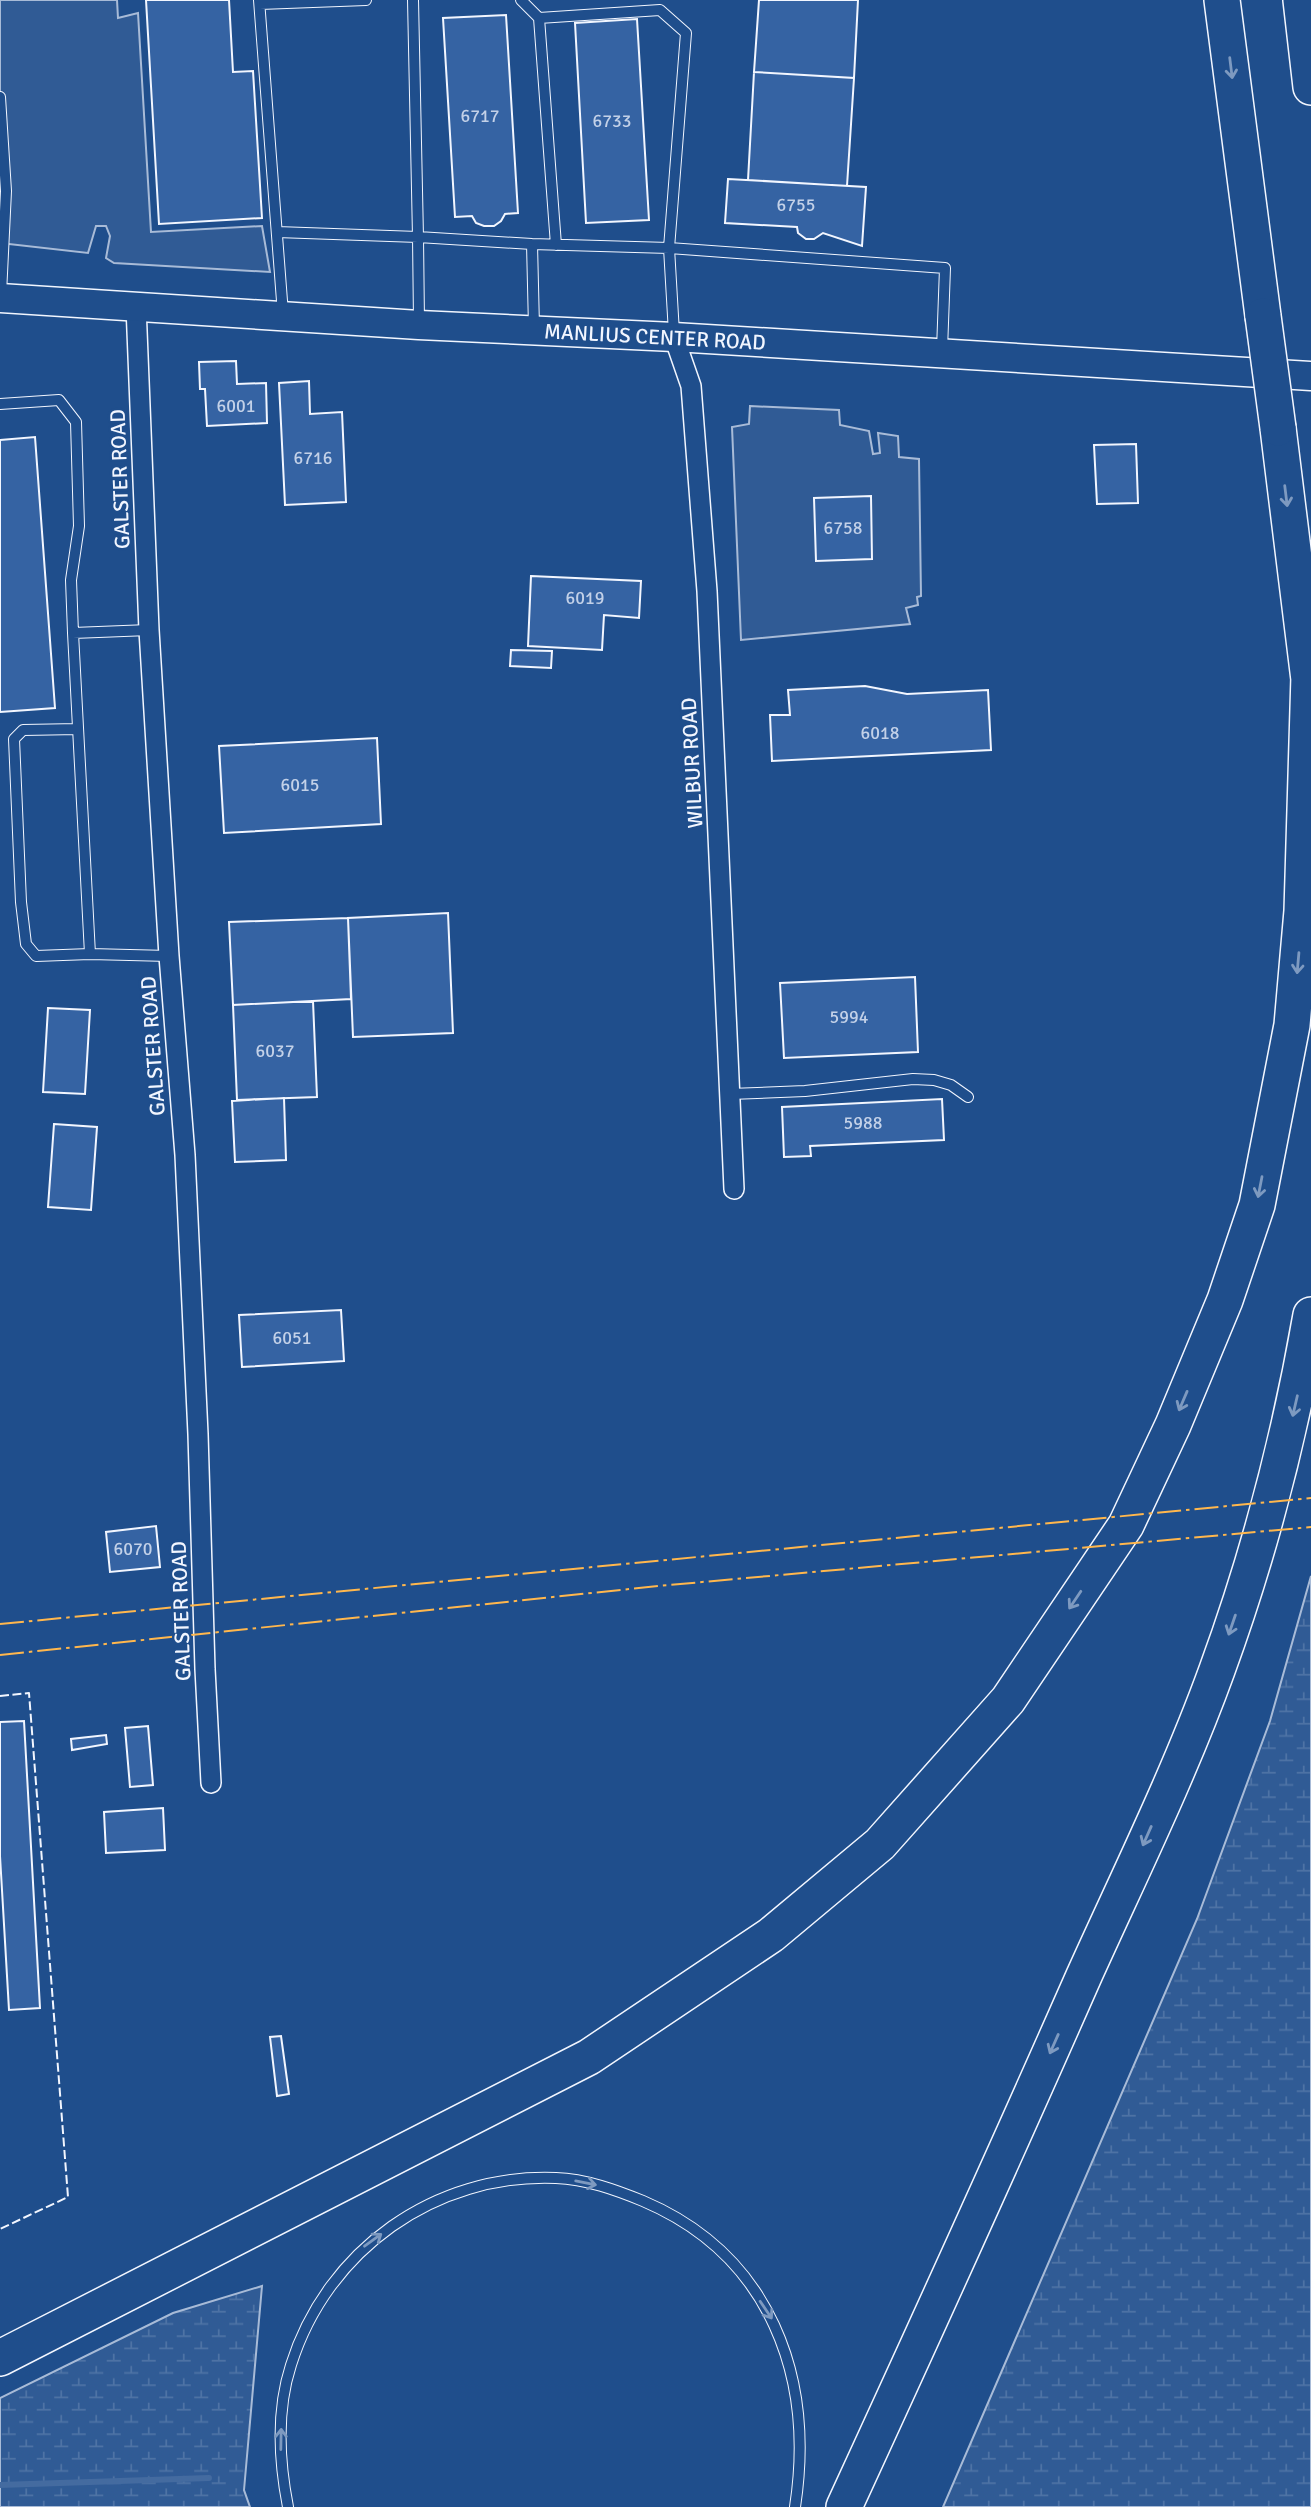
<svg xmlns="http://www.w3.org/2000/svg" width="1311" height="2507" font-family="Signika,sans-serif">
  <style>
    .wetland { fill: url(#wetland-marsh); stroke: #a8bbd7; stroke-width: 2 }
    .built { fill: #305b95; stroke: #a8bbd7; stroke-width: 2 }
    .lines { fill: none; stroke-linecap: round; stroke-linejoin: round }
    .stream { stroke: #446ba0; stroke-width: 6 }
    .building { fill: #3563a3; stroke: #f2f6ff; stroke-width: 2 }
    .service-casing { stroke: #f2f6ff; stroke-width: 12 }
    .minor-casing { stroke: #f2f6ff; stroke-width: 22 }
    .secondary-casing { stroke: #f2f6ff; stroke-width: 31 }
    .motorway-casing { stroke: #f2f6ff; stroke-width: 38 }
    .service { stroke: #1f4e8c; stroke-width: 10 }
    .minor { stroke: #1f4e8c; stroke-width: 19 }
    .secondary { stroke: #1f4e8c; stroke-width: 28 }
    .motorway { stroke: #1f4e8c; stroke-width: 35 }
    .motorway-bridge-casing { stroke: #f2f6ff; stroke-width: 38; stroke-linecap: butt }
    .motorway-bridge { stroke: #1f4e8c; stroke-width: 35 }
    .fence { stroke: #f2f6ff; stroke-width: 2; stroke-dasharray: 9 3.5; stroke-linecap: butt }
    .power { stroke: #ffb74d; stroke-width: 2; stroke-dasharray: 24 5 3.5 5; stroke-linecap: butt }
    .oneway { stroke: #7e9ac0 }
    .labels { text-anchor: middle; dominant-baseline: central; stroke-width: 5; stroke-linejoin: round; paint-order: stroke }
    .number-label { font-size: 18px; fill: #c3d1e8 }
    .street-label { font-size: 21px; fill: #f2f6ff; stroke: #1f4e8c }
  </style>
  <defs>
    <pattern id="wetland-marsh" width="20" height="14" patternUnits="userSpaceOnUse" patternTransform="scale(1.75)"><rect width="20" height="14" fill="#305b95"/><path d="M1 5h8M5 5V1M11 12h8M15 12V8" fill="none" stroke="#4e73a5"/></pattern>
  </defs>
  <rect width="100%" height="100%" fill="#1f4e8c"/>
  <path class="wetland" d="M 1311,1576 L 1311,2507 L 943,2507 L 1197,1919 L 1270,1721 Z
    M 262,2286 L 244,2490 L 250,2507 L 0,2507 L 0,2398 L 173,2313 Z"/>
  <path class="built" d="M 0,0 L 117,0 L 118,18 L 138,13 L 151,232 L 262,226 L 270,272 L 114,263 L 106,258 L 110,236 L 106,226 L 96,226 L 88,253 L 0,243 Z
    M 750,406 L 839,410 L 840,425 L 869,431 L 873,454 L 880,453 L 878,433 L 898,436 L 899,457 L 919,459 L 921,596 L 917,597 L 918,605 L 906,608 L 910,624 L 741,640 L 732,427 L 749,424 Z"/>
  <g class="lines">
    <path class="stream" d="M 0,2485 L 209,2478"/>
  </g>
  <path class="building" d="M 146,0 L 229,0 L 233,72 L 253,71 L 262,218 L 159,224 Z
    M 759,0 L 858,0 L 854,78 L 754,72 Z
    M 506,15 L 518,213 L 505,214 L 501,221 L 494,226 L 484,226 L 476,223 L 472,216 L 455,217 L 443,18 Z
    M 637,19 L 649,220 L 586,223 L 575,23 Z
    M 754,72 L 854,78 L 847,186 L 748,180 Z
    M 728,179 L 866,187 L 862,246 L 823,233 L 814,239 L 806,239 L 798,233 L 797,227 L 725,223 Z
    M 236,361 L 237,384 L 266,383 L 267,423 L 207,426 L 205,389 L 200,389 L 199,362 Z
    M 309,381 L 310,414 L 342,412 L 346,502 L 285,505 L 279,383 Z
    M 35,437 L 55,708 L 0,712 L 0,440 Z
    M 1136,444 L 1138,503 L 1097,504 L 1094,445 Z
    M 871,496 L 872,559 L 816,561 L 814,498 Z
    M 531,576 L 641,581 L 639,618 L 604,615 L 602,650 L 528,646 Z
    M 511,650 L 552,651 L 551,668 L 510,666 Z
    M 865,686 L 907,694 L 988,690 L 991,750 L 772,761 L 770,715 L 790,715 L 788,690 Z
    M 377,738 L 381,824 L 224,833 L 219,746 Z
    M 448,913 L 453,1033 L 353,1037 L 348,918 Z
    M 348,918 L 351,999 L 233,1005 L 229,922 Z
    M 915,977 L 918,1052 L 784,1058 L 780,983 Z
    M 313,1001 L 317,1097 L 237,1100 L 233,1005 Z
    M 48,1008 L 90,1010 L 85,1094 L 43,1092 Z
    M 284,1098 L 286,1160 L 235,1162 L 232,1101 Z
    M 942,1099 L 944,1140 L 810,1146 L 811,1156 L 784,1157 L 782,1107 Z
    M 54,1124 L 97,1127 L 91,1210 L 48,1207 Z
    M 341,1310 L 344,1361 L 242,1367 L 239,1315 Z
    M 156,1526 L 160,1567 L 110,1572 L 106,1532 Z
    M 24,1721 L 40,2008 L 9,2010 L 0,1856 L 0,1722 Z
    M 148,1726 L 153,1785 L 130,1787 L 125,1728 Z
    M 106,1735 L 107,1744 L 72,1750 L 71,1739 Z
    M 163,1808 L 165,1850 L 106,1853 L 104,1812 Z
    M 281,2036 L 289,2094 L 277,2096 L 270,2037 Z"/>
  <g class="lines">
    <g class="service-casing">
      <path id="service" d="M 259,0 L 283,314
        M 521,0 L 539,18 L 556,245
        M 260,4 L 366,0
        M 539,18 L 660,10 L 686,33 L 669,248 L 674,333
        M 0,97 L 6,191 L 1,294
        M 277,232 L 418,237 L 413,0
        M 532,244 L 534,327
        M 419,322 L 418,237 L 532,244 L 669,248 L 945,268 L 942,350
        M 0,404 L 59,400 L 76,422 L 79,526 L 71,580 L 73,633 L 149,630
        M 73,633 L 90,954 L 36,956 L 26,944 L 21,902 L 14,739 L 23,730 L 78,729
        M 90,954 L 169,956
        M 730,1094 L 805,1091 L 913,1079 L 934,1080 L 951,1085 L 968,1097
        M 288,2507 C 279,2461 276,2411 291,2365 C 327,2250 435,2173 556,2178 C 586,2179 616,2190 643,2201 C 770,2255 815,2376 795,2507"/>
    </g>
    <g class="minor-casing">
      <path id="minor" d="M 136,306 L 149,630 L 169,956 L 185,1155 L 198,1434 L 205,1669 L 211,1783
        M 674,337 L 691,386 L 707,591 L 734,1189"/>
    </g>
    <g class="secondary-casing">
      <path id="secondary" d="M 0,298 L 419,325 L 674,337 L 1311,376"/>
    </g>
    <g class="motorway-casing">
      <path id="motorway" d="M 1222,0 L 1263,316
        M 1301,0 L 1311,87
        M 1278,428 L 1311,696
        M 0,2358 L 589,2057 L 771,1935 L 880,1844 L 1008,1700 L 1126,1525 L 1173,1425 L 1225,1300 L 1257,1205 L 1292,1025 L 1302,911 L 1309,675
        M 844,2507 C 925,2331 1005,2155 1083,1978 C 1129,1876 1179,1775 1217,1670 C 1259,1555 1290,1436 1311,1315"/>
    </g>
    <use href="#service" class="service"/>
    <use href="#minor" class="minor"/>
    <use href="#secondary" class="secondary"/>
    <use href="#motorway" class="motorway"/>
    <g class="motorway-bridge-casing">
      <path id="motorway-bridge" d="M 1263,316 L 1278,428"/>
    </g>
    <use href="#motorway-bridge" class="motorway-bridge"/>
    <path class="fence" d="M 0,1696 L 29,1693 L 68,2197 L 0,2229"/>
    <path class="power" d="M 0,1624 L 1311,1498
      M 0,1655 L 658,1586 L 1311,1527"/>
  </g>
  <defs><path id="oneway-shaft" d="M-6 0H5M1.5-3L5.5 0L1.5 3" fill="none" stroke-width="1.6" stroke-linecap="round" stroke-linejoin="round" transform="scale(1.75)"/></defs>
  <g class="oneway">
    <use href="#oneway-shaft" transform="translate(1231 68) rotate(83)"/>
    <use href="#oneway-shaft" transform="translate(1286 496) rotate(83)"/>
    <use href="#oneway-shaft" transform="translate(1298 963) rotate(95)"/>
    <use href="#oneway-shaft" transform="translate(1260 1187) rotate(101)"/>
    <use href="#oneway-shaft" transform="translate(1183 1401) rotate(113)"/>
    <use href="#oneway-shaft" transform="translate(1295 1406) rotate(103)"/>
    <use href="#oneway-shaft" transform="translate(1075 1600) rotate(124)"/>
    <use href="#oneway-shaft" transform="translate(1232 1625) rotate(109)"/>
    <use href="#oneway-shaft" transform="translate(1147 1836) rotate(114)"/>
    <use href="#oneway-shaft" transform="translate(1054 2044) rotate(114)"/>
    <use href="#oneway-shaft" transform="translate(586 2183) rotate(11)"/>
    <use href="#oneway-shaft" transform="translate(373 2240) rotate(-36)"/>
    <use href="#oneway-shaft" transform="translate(766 2310) rotate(56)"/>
    <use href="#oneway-shaft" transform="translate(281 2439) rotate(-89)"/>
  </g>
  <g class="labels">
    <g class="number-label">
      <text x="480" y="116">6717</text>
      <text x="612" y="121">6733</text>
      <text x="796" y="205">6755</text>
      <text x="236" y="406">6001</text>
      <text x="313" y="458">6716</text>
      <text x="843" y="528">6758</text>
      <text x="585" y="598">6019</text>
      <text x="880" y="733">6018</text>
      <text x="300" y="785">6015</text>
      <text x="849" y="1017">5994</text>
      <text x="275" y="1051">6037</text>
      <text x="863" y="1123">5988</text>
      <text x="292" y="1338">6051</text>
      <text x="133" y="1549">6070</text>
    </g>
    <g class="street-label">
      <text transform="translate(655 337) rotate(3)">MANLIUS CENTER ROAD</text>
      <text transform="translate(120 479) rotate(-92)">GALSTER ROAD</text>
      <text transform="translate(692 763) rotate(-93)">WILBUR ROAD</text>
      <text transform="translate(153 1046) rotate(-94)">GALSTER ROAD</text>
      <text transform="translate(181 1611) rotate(-92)">GALSTER ROAD</text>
    </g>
  </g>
</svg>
